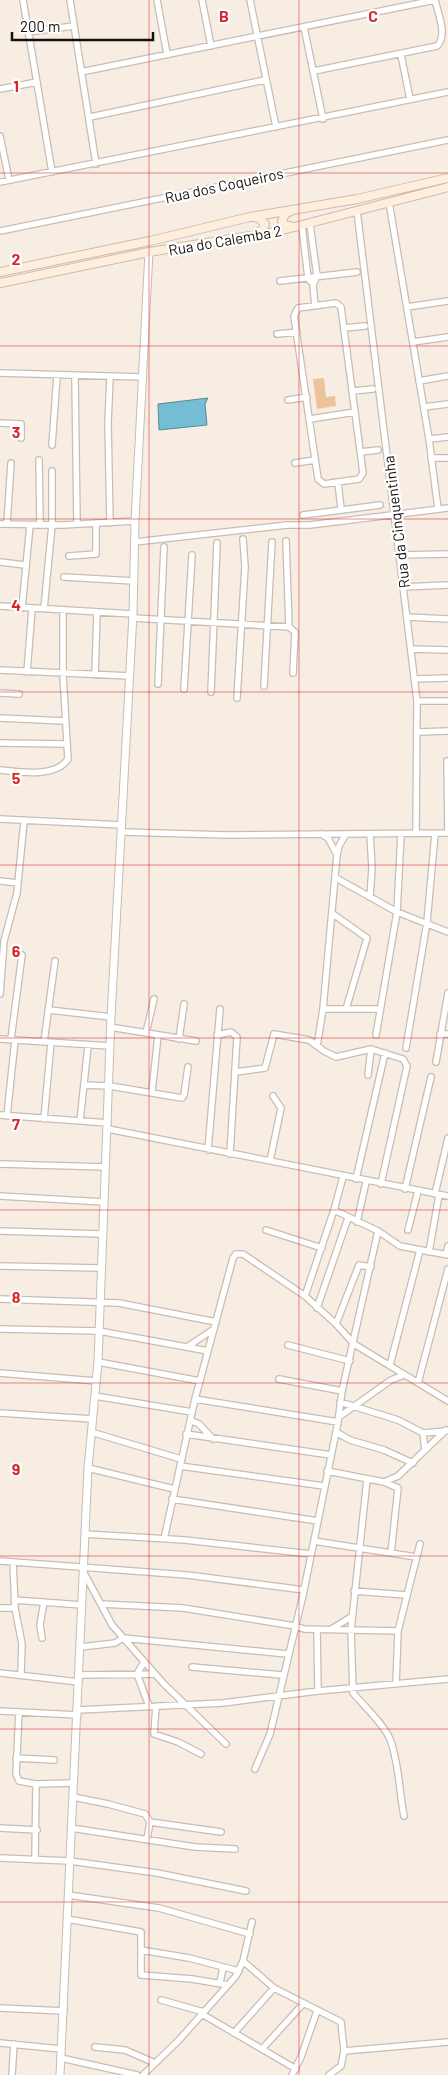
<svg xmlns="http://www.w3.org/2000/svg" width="448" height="2075" font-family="Barlow,sans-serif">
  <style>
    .green { fill: #ecc39b }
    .water { fill: #75bcd5; stroke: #588999 }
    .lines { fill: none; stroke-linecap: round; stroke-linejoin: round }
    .minor-casing { stroke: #c7bdb3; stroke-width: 8 }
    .tertiary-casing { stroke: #c7bdb3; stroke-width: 9 }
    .secondary-casing { stroke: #c7bdb3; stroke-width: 10 }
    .minor { stroke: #fff; stroke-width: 5.5 }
    .tertiary { stroke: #fff; stroke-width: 7 }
    .secondary { stroke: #ffeedc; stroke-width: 8 }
    .grid { fill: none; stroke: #d62828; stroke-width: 1; stroke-opacity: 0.55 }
    .labels { text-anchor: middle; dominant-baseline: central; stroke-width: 4.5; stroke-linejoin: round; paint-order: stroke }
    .street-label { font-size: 15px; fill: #14110d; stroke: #fff }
    .grid-label { font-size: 16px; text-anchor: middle; font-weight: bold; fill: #d62828; stroke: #fff; stroke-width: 4.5; stroke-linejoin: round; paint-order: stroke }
  </style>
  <rect width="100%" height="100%" fill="#f8ede3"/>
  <path class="green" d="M 324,378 L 326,397 L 335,396 L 336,406 L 317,409 L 313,379 Z"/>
  <path class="water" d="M 208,398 L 205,404 L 207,425 L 159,430 L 158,404 Z"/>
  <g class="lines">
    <g class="minor-casing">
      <path id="minor" d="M 23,0 L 52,172
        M 70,0 L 96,164
        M 157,0 L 167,54
        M 202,0 L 211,46
        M 250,0 L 276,127
        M 304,27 L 323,119
        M 28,32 L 74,26
        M 401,55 L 410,99
        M 314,71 L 437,46 C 448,35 438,14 435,0
        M 81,72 L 435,0
        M 0,89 L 37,82
        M 90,117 L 265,80
        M 0,136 L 9,180
        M 0,182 L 448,92
        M 389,202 L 429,439 L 438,509
        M 357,211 L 417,701 L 416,834
        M 310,224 L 317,276 L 313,285 L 315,306
        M 302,226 L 308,278 L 310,281
        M 0,231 L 448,140
        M 280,281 L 357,272
        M 336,303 L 341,307 L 363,473 L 359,479 L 324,484 L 318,479 L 294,316 L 298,308 Z
        M 407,307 L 448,301
        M 344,328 L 365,326
        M 277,334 L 297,332
        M 413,342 L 448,337
        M 0,373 L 143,377
        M 75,377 L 77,524
        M 419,381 L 448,376
        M 353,391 L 373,389
        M 288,400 L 307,397
        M 424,407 L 448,404
        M 310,419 L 355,412
        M 0,423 L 21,424 L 21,438
        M 429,439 L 448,437
        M 52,445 L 57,376
        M 361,452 L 378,450
        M 431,458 L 448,458
        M 39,460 L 40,524
        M 295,463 L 315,460
        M 338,482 L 341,509
        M 303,515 L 380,505
        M 110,523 L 108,423 L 110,377
        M 0,524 L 62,525 L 135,521
        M 7,524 L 11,463
        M 286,541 L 289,627
        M 135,542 L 287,525 L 310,525 L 448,508
        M 399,555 L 448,554
        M 69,556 L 96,554 L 96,523
        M 0,562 L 25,565
        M 64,577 L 134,581
        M 403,587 L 448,585
        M 0,606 L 133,614
        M 22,608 L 30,525
        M 44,609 L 52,525 L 52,471
        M 407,617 L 448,619
        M 133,618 L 289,627 L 295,632 L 293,673
        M 411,649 L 448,650
        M 0,670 L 130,676
        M 27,672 L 32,609
        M 95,675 L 97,613
        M 414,679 L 448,678
        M 158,684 L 164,547
        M 264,686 L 272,542
        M 184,689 L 192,555
        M 211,692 L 217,543
        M 0,693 L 19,694
        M 237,698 L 245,567 L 243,539
        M 417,701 L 448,701
        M 0,718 L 65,721
        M 418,732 L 448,731
        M 0,743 L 67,744
        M 447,761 L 448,833
        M 0,770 C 19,772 56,778 68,759 L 63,675 L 63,611
        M 0,819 L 122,825
        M 122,832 L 227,835 L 448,833
        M 321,834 L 328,838 L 337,855
        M 336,878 L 397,912 L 448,932
        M 0,881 L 18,883
        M 370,897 L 372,868 L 370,834
        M 333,914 L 367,938 L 346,1009
        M 0,994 L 4,941 L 17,893 L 24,821
        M 323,1009 L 380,1009
        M 49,1010 L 111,1017
        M 110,1027 L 196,1041
        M 146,1033 L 154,999
        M 440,1034 L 448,1034
        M 217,1035 L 231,1032 L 237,1037 L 230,1154
        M 376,1035 L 397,912 L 401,834
        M 0,1039 L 110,1046
        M 11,1039 L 22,955
        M 179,1039 L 184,1004
        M 44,1042 L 55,961
        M 317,1046 L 323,1009 L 337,855 L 339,846 L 346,834
        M 406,1048 L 427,922 L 435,834
        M 436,1062 L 448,993
        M 236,1072 L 265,1068 L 274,1034 L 309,1040 L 324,1051 L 336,1057 L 371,1049 L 403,1059 L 407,1066 L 381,1184
        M 368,1075 L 371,1049
        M 84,1085 L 110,1086 L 182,1098 L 184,1095 L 188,1067
        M 152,1092 L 158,1035
        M 0,1115 L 108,1123
        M 7,1116 L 15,1040
        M 44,1119 L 51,1043
        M 80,1121 L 88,1046
        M 108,1129 L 448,1196
        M 208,1150 L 220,1009
        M 270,1161 L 281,1108 L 273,1096
        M 0,1164 L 106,1167
        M 356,1179 L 385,1053
        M 405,1189 L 431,1077
        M 435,1194 L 448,1138
        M 0,1196 L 104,1202
        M 334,1210 L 378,1231 L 400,1246 L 448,1255
        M 357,1222 L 366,1182
        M 266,1230 L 322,1248
        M 408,1230 L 418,1191
        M 0,1231 L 102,1234
        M 429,1252 L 439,1195
        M 446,1254 L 448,1246
        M 0,1266 L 101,1268
        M 305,1296 L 334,1210 L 343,1177
        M 0,1299 L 119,1303 L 216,1322
        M 317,1308 L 348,1218
        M 336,1324 L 359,1265 L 371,1267
        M 0,1329 L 99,1331 L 208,1351
        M 288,1345 L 350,1361
        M 187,1347 L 214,1329
        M 98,1362 L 200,1381
        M 390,1365 L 420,1250
        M 0,1373 L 96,1381
        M 279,1379 L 342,1391
        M 418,1383 L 448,1269
        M 95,1396 L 192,1412
        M 195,1399 L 338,1422
        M 340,1402 L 398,1420 L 423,1433 L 446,1431
        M 0,1413 L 92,1419
        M 339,1417 L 391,1380 L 404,1375
        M 190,1420 L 199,1424 L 213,1439
        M 91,1432 L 181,1459
        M 336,1432 L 350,1440 L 384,1450 L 413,1463
        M 423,1433 L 425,1450
        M 186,1434 L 331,1455
        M 180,1466 L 324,1486
        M 88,1468 L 174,1489
        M 327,1471 L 384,1482 L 398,1488 L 391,1553
        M 367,1479 L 351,1630 L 353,1693 C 364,1706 383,1723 390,1739 C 399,1762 399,1791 404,1816
        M 384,1482 L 398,1476 L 446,1430
        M 172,1499 L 318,1521
        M 85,1534 L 185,1540 L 311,1554
        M 164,1539 L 195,1399 L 233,1258 L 236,1254 L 243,1254 L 305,1296 L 336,1324 L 354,1344 L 448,1401
        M 314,1541 L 416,1557
        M 0,1561 L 187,1575 L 304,1590
        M 13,1562 L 15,1608 L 22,1644 L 21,1674
        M 83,1571 L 112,1625 L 164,1684 L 226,1744
        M 354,1591 L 406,1595
        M 14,1600 L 82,1605
        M 101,1604 L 183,1608 L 295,1626 L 304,1629 L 398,1631
        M 0,1608 L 15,1608
        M 333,1628 L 351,1617
        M 317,1630 L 318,1691
        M 42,1638 L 40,1625 L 44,1602
        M 81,1647 L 115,1643 L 123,1638 L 288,1654
        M 144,1662 L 137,1674 L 149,1706
        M 192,1667 L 282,1675
        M 0,1673 L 79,1682
        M 79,1675 L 155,1674
        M 396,1684 L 398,1631 L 420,1544
        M 156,1706 L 154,1734 L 178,1742 L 201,1754
        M 78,1710 L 223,1703 L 318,1691 L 448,1679
        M 0,1711 L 78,1715
        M 19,1712 L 16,1774 L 19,1781 L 36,1784 L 35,1860
        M 16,1758 L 54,1760
        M 255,1769 L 270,1734 L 303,1595 L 338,1422 L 342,1391 L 378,1231
        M 36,1784 L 74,1783
        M 73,1797 L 108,1804 L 145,1814 L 150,1822 L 147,1839
        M 150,1822 L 221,1832
        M 0,1828 L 37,1830
        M 71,1828 L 195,1847 L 235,1849
        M 0,1858 L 70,1861 L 157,1873 L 246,1891
        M 68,1895 L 159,1908 L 250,1934
        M 67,1919 L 141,1932 L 141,1975 L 192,1979 L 228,1985
        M 141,1950 L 189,1958 L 239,1971
        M 243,1961 L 274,1988 L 341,2022 L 344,2051 L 341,2066 L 329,2075
        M 220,1983 L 223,1967
        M 161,2000 L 204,2012
        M 0,2008 L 64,2011
        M 202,2014 L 296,2069
        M 234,2033 L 274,1988
        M 0,2043 L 61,2049
        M 95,2047 L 125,2050 L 155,2063
        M 262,2049 L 303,2004
        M 344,2051 L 448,2042
        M 61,2058 L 137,2075
        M 12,2075 L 14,2044
        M 143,2075 L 179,2040 L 236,1976 L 243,1961 L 252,1922
        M 292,2075 L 301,2057 L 317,2011"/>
    </g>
    <g class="tertiary-casing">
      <path id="tertiary" d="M 60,2075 L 88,1468 L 98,1362 L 111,1017 L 133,614 L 135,521 L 149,252"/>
    </g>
    <g class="secondary-casing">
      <path id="secondary" d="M 291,211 L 285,214 L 282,221 L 284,225 L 293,227
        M 253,217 L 259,218 L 265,224 L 263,229 L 256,234
        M 0,272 L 150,241 L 250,217 L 357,199 L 448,178
        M 0,283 L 149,252 L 275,232 L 448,187"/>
    </g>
    <use href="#minor" class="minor"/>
    <use href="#tertiary" class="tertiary"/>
    <use href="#secondary" class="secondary"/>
  </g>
  <path class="grid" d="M 149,0 L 149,2075M 299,0 L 299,2075M 0,173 L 448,173M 0,346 L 448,346M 0,519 L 448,519M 0,692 L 448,692M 0,865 L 448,865M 0,1038 L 448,1038M 0,1210 L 448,1210M 0,1383 L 448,1383M 0,1556 L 448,1556M 0,1729 L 448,1729M 0,1902 L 448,1902"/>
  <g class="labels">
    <g class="street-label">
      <text transform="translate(224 185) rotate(-12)">Rua dos Coqueiros</text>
      <text transform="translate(225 240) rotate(-10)">Rua do Calemba 2</text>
      <text transform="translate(396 522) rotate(-97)">Rua da Cinquentinha</text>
    </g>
  </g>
  <g class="grid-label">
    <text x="224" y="22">B</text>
    <text x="373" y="22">C</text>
    <text x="16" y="92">1</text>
    <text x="16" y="265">2</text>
    <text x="16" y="438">3</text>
    <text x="16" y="611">4</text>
    <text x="16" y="784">5</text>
    <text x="16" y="957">6</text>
    <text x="16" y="1130">7</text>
    <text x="16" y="1303">8</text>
    <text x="16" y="1475">9</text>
  </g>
  <path d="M12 32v8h141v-8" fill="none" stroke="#14110d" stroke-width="2.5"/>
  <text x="20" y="32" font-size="15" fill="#14110d" stroke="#ffffff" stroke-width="4" paint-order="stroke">200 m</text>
</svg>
